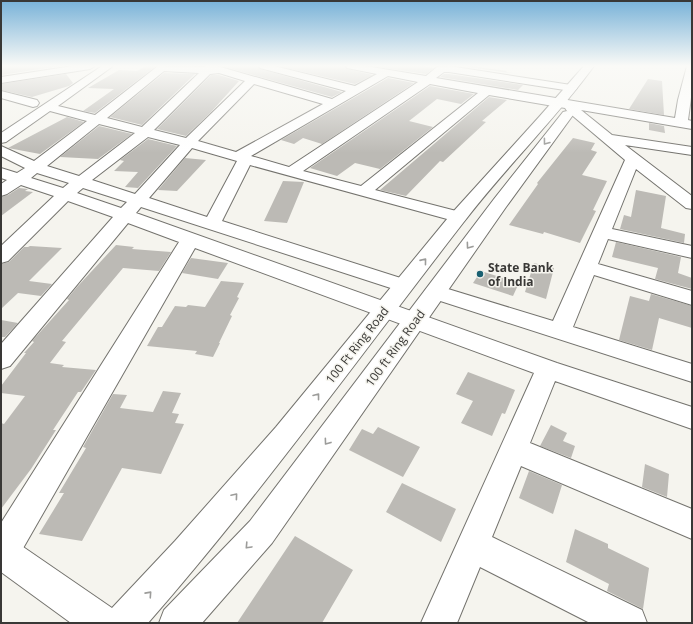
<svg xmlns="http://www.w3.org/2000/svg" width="693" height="624" font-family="'Open Sans',sans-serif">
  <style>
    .building { fill: #bcbab5 }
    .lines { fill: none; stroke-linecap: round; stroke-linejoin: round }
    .minor-casing { stroke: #74736e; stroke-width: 2 }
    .major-casing { stroke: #74736e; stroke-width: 2 }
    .minor { fill: #fff; fill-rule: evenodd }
    .major { fill: #fff; fill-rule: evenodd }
    .oneway { stroke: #9c9c9a }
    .poi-dot { fill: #1a6071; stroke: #f5f4ee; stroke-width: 1.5 }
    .labels { text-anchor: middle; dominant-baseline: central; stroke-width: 3; stroke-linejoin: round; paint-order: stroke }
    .poi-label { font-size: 12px; font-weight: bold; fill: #393836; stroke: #f5f4ee; text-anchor: start }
    .street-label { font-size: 12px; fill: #393836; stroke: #f5f4ee }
  </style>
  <rect width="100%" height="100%" fill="#f5f4ee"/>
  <path class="building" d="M 1,66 L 60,66 L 1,75 Z
    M 146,66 L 156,66 L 95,113 L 83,111 L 114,89 L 88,88 L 119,70 L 137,71 Z
    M 221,66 L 258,66 L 260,69 L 342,92 L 332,97 Z
    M 278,66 L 345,66 L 347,69 L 373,75 L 355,84 Z
    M 371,66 L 418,66 L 434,68 L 426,74 Z
    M 471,66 L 507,71 L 506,72 L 518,74 L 468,67 Z
    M 164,73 L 195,74 L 142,125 L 110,117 Z
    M 66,74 L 73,83 L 69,86 L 32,97 L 1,90 L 1,84 Z
    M 444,74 L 449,74 L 523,85 L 518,90 L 440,77 Z
    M 211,75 L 219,75 L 239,81 L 211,112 L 186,136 L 157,129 Z
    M 388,78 L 414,83 L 322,144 L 303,138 L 294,144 L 281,140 Z
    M 648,79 L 662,81 L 664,115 L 629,109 Z
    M 430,86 L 474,94 L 461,104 L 437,99 L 409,121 L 433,127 L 380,169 L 355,163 L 337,176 L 310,168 Z
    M 489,97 L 507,100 L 482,121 L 486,122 L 443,162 L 440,161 L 406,196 L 380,190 Z
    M 67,117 L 84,122 L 40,154 L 8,148 Z
    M 649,123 L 664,126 L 665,133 L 649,130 Z
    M 99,126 L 132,134 L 98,159 L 60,157 Z
    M 573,138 L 595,143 L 591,150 L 597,152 L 582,175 L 607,181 L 593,210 L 596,211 L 580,243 L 544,232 L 543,234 L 509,225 L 538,184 L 537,183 Z
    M 148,139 L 177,146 L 138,188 L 125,187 L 138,172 L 114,171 L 124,161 L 120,160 Z
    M 185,158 L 206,160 L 177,191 L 158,190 Z
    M 283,181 L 304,182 L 287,223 L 264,221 Z
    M 19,188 L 28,189 L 25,191 L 33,192 L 1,216 L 1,197 L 8,195 Z
    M 636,190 L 666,196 L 661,228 L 685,234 L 684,243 L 620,229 L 624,215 L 631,217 Z
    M 616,242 L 681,257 L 678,273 L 692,278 L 692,289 L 655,279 L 658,268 L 612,257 Z
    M 116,245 L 134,247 L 132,249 L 171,252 L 159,271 L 123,268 L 62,341 L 66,342 L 50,363 L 64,365 L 62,367 L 96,370 L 81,392 L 78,392 L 53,430 L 56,430 L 31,469 L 1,509 L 1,423 L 4,424 L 25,396 L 1,393 L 1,386 L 26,353 L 24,353 L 34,342 L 32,341 L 69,300 L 67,299 L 77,287 Z
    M 30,246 L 62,248 L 29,281 L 52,284 L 41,296 L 18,293 L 1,309 L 1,264 L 9,262 L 24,247 L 28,247 Z
    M 191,258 L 228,263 L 218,279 L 182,273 Z
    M 534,263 L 554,268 L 546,299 L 525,292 Z
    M 481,271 L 519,283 L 513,296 L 473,283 Z
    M 221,281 L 244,283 L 237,297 L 239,298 L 230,315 L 232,316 L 219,343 L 220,343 L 213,357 L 195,354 L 197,351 L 147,346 L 158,327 L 162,327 L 175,306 L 186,307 L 188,305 L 205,307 Z
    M 651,294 L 692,306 L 692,328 L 659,318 L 652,350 L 619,340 L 630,296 L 649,301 Z
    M 1,320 L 18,323 L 5,337 L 1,337 Z
    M 468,372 L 515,390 L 505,414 L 502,413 L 492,436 L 461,423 L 473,401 L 456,394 Z
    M 163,391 L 181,393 L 172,413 L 179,414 L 175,423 L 184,424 L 161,474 L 122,468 L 82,541 L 39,534 L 64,493 L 59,493 L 86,448 L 83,447 L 113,394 L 127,395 L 120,408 L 153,412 Z
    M 551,425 L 567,433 L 563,441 L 575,446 L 571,458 L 540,446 Z
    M 378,427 L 420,447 L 403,477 L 349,450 L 362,429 L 373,434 Z
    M 645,464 L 669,474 L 667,497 L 642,487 Z
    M 529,471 L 562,485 L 553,514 L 519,498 Z
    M 402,483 L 456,509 L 441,542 L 386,512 Z
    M 575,529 L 608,544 L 608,548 L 649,568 L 643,609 L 607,591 L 609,584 L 566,562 Z
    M 295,536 L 353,570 L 322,623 L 237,623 Z"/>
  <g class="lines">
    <g class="minor-casing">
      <path id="minor" d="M 73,66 L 95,66 L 90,69 L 1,83 L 1,77 Z
        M 102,66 L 113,66 L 58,106 L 95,115 L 158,66 L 205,67 L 206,66 L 217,66 L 332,99 L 346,91 L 260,68 L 259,66 L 274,66 L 355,86 L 377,74 L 347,68 L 346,66 L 365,66 L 426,76 L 437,67 L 449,66 L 571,85 L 575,86 L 577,88 L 575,90 L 571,91 L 449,72 L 444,72 L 436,78 L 675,118 L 678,100 L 687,66 L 692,66 L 692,90 L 688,120 L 692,121 L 692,129 L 581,110 L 612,135 L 692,147 L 692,155 L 625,145 L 692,196 L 692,209 L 686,208 L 636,169 L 612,229 L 692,246 L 692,258 L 608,239 L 598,264 L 692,291 L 692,305 L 594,275 L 573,327 L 692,364 L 692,382 L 428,297 L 424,292 L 428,287 L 435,285 L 553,321 L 625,160 L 567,111 L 565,108 L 489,95 L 375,190 L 464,213 L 467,217 L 464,221 L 458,222 L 250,165 L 222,221 L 410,281 L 413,286 L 410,291 L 403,292 L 141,207 L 136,213 L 557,363 L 692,407 L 692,429 L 555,381 L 530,443 L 692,509 L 692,539 L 521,466 L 492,537 L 642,610 L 647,623 L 590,623 L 480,567 L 457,623 L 421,623 L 534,373 L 195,248 L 14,564 L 1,568 L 1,523 L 179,242 L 128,223 L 10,366 L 1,369 L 1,344 L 113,217 L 68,201 L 8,261 L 1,263 L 1,246 L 54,196 L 21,185 L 7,194 L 1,196 L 1,184 L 7,180 L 1,178 L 1,168 L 17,173 L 25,168 L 1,156 L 1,146 L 34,161 L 87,121 L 50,111 L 6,142 L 1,143 L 1,133 ZM 164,71 L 199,73 L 142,127 L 107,118 ZM 219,73 L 245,81 L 186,138 L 154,130 L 210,74 ZM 388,76 L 418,82 L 289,167 L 251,156 ZM 254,84 L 323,104 L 236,152 L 198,141 ZM 430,84 L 478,93 L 361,186 L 303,171 ZM 99,124 L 135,133 L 79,176 L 47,166 ZM 148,137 L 180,145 L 135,194 L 92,180 ZM 192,148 L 237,161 L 207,217 L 149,198 ZM 37,173 L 69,183 L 63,188 L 31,178 ZM 83,188 L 127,202 L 121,208 L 77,193 Z
        M 1,91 L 37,100 L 39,103 L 37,106 L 33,107 L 1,98 Z"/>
    </g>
    <g class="major-casing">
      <path id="major" d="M 584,66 L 594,66 C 554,121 504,169 463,223 C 359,357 260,495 148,623 L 71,623 L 1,572 L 1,535 L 13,540 L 112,608 L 175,541 L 276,427 L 452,213 L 539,117 Z
        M 567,111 L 571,112 L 573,115 L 506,207 L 272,543 L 202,623 L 159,623 L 164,610 L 250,521 L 494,199 L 563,112 Z"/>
    </g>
    <use href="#minor" class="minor"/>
    <use href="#major" class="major"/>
  </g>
  <defs><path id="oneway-chevron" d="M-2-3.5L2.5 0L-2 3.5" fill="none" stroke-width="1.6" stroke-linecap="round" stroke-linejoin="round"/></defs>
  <g class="oneway">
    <use href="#oneway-chevron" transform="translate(546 142) rotate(127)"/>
    <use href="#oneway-chevron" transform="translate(469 246) rotate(126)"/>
    <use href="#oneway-chevron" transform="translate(424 261) rotate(-51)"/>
    <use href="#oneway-chevron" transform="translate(317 396) rotate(-52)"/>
    <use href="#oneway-chevron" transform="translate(327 442) rotate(126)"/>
    <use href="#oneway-chevron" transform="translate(235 496) rotate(-50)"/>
    <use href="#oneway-chevron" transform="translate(248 546) rotate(133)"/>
    <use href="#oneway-chevron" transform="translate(149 594) rotate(-48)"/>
  </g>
  <linearGradient id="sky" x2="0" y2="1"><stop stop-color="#78b2d8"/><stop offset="0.43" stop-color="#fafaf7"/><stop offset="1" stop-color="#fafaf7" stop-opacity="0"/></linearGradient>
  <rect width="693" height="153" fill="url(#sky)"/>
  <circle class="poi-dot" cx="480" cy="274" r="4"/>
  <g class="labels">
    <g class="poi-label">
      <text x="488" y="267">State Bank<tspan x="488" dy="14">of India</tspan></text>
    </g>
    <g class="street-label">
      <text transform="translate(357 345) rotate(-52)">100 Ft Ring Road</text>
      <text transform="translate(395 348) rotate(-54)">100 ft Ring Road</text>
    </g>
  </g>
  <rect width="693" height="624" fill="none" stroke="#393836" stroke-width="4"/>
</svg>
